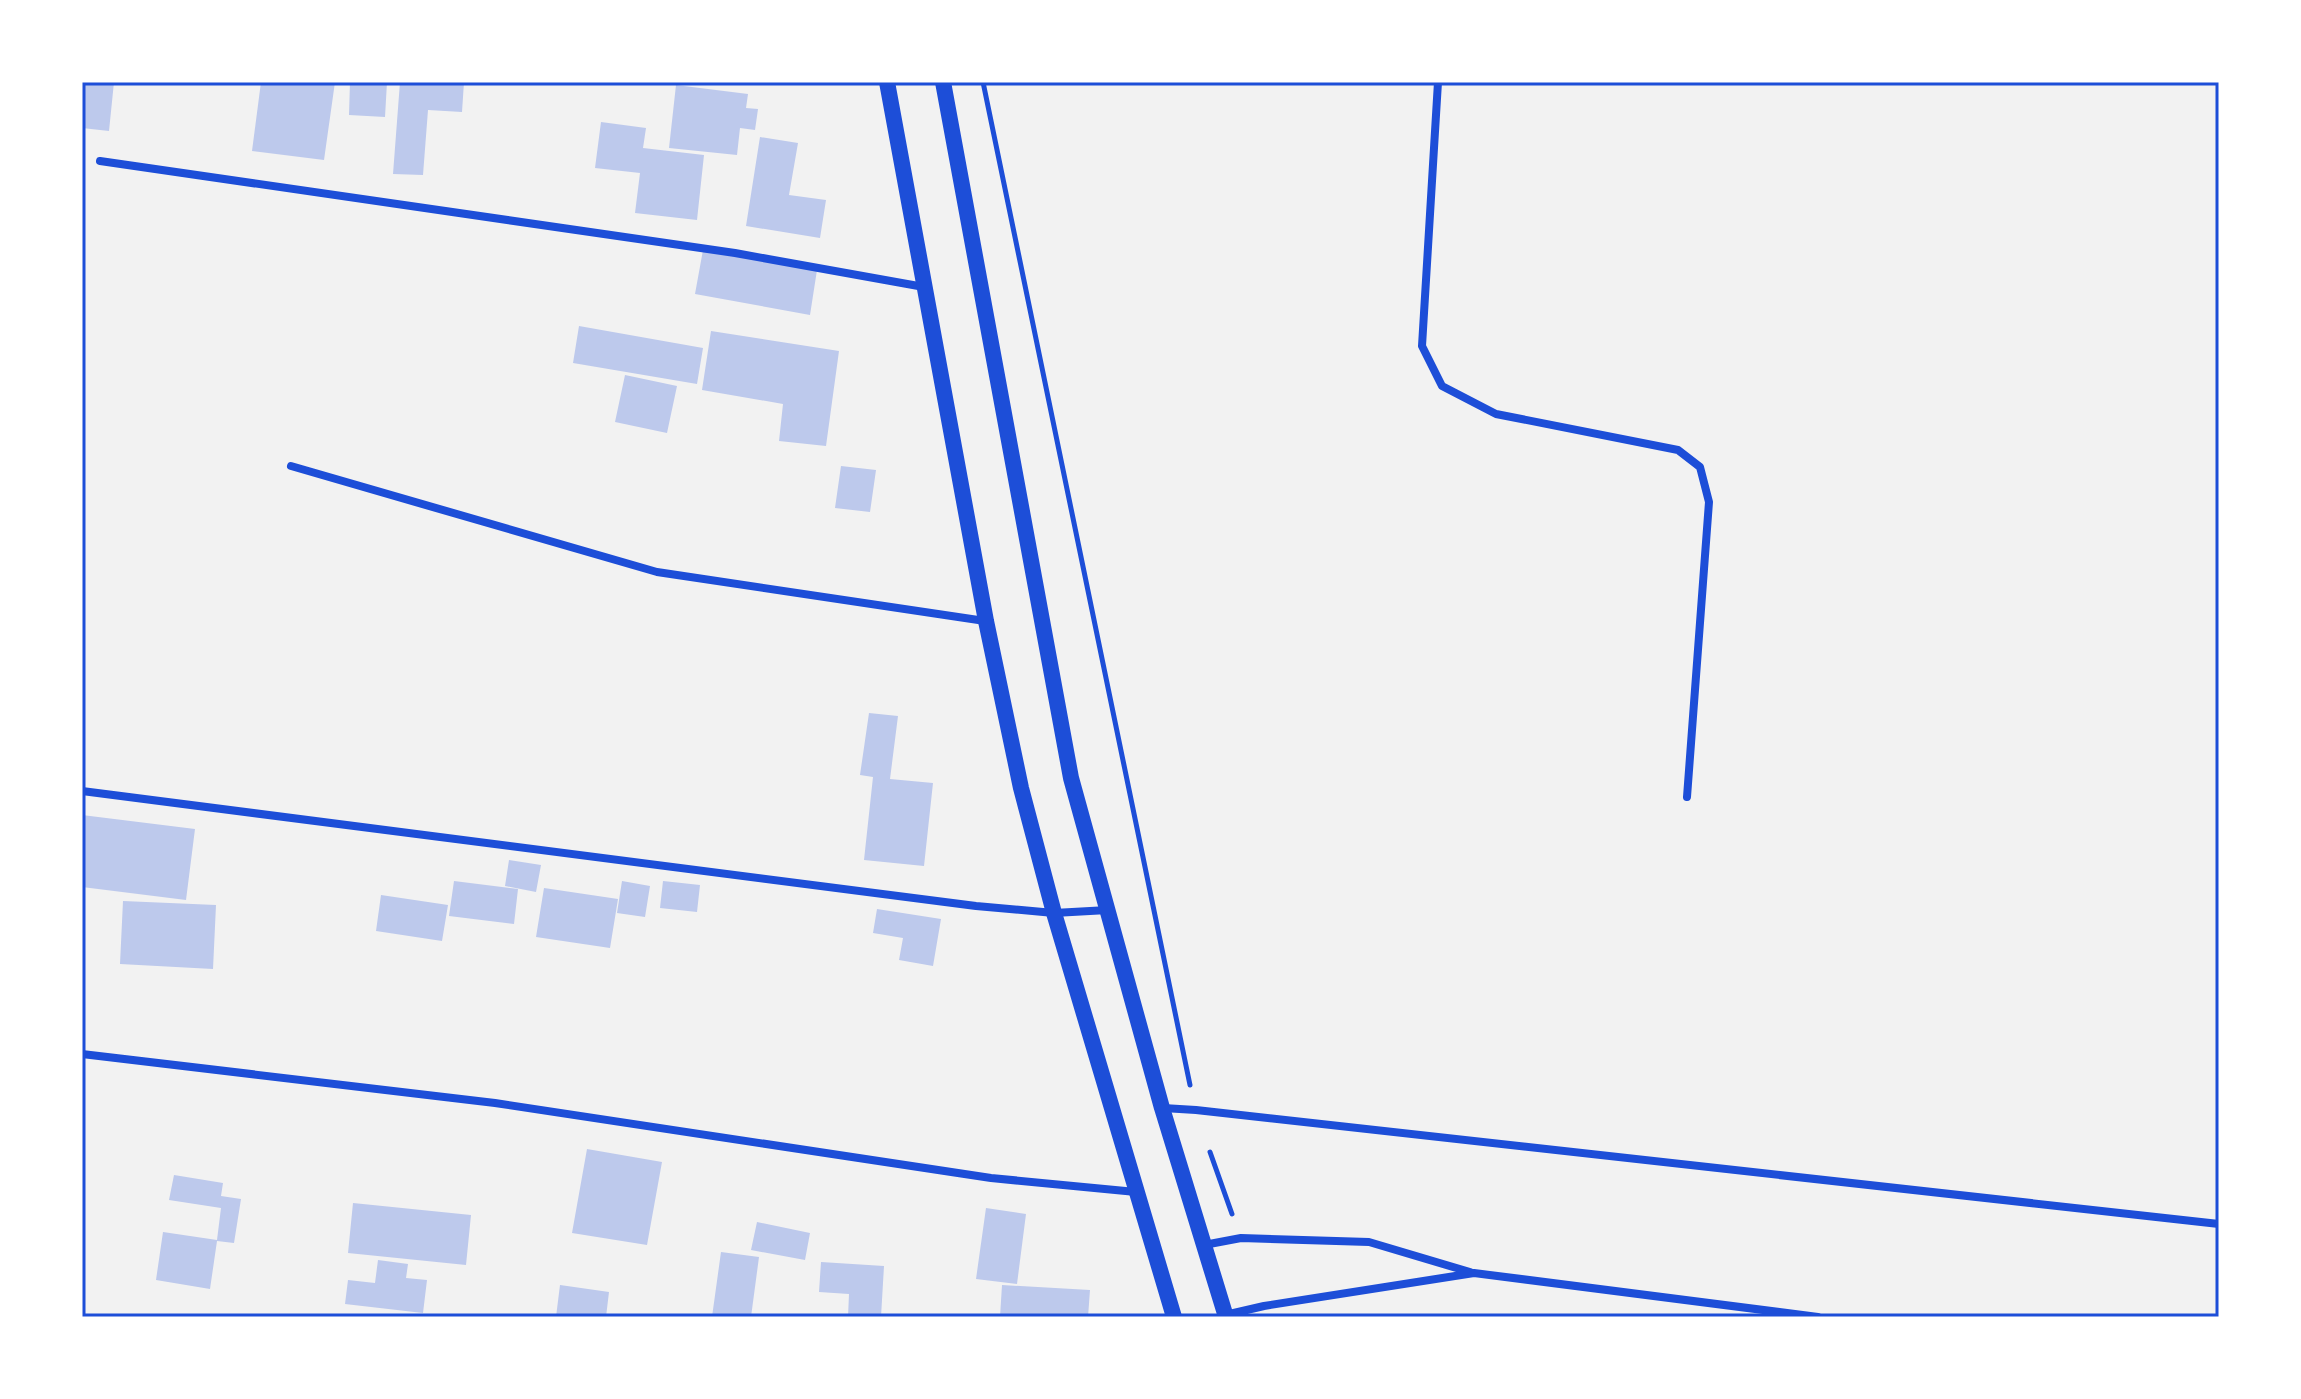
<svg xmlns="http://www.w3.org/2000/svg" width="2301" height="1399" font-family="Arial,sans-serif">
  <style>
    .building { fill: #bdc9ec }
    .lines { fill: none; stroke-linecap: round; stroke-linejoin: round }
    .path { stroke: #1d4ed8; stroke-width: 5 }
    .minor { stroke: #1d4ed8; stroke-width: 8 }
    .secondary { stroke: #1d4ed8; stroke-width: 16 }
    .neatline { fill: none; stroke: #1d4ed8; stroke-width: 3 }
  </style>
  <rect width="100%" height="100%" fill="#f2f2f2"/>
  <path class="building" d="M 82,82 L 114,82 L 109,131 L 82,128 Z
    M 261,82 L 335,82 L 324,160 L 252,151 Z
    M 350,82 L 387,82 L 385,117 L 349,115 Z
    M 400,82 L 464,82 L 462,112 L 428,110 L 423,175 L 393,174 Z
    M 676,85 L 748,94 L 746,108 L 758,109 L 755,130 L 740,128 L 737,155 L 669,148 Z
    M 601,122 L 646,128 L 643,148 L 704,155 L 697,220 L 635,213 L 640,173 L 595,168 Z
    M 760,137 L 798,143 L 789,195 L 826,200 L 820,238 L 746,226 Z
    M 703,250 L 817,270 L 810,315 L 695,294 Z
    M 579,326 L 703,348 L 697,384 L 573,363 Z
    M 711,331 L 839,351 L 826,446 L 779,441 L 783,404 L 702,390 Z
    M 625,375 L 677,386 L 667,433 L 615,422 Z
    M 841,466 L 876,470 L 870,512 L 835,508 Z
    M 869,713 L 898,716 L 890,779 L 933,783 L 924,866 L 864,860 L 873,777 L 860,775 Z
    M 82,815 L 195,829 L 186,900 L 82,887 Z
    M 509,860 L 541,865 L 536,892 L 505,886 Z
    M 454,881 L 518,889 L 514,924 L 449,916 Z
    M 622,881 L 650,886 L 645,917 L 617,913 Z
    M 663,881 L 700,885 L 697,912 L 660,908 Z
    M 544,888 L 618,899 L 610,948 L 536,937 Z
    M 381,895 L 448,905 L 442,941 L 376,931 Z
    M 123,901 L 216,905 L 213,969 L 120,964 Z
    M 877,909 L 941,919 L 933,966 L 899,960 L 903,938 L 873,933 Z
    M 587,1149 L 662,1162 L 647,1245 L 572,1233 Z
    M 174,1175 L 223,1183 L 221,1196 L 241,1199 L 234,1243 L 217,1241 L 210,1289 L 156,1280 L 163,1232 L 217,1240 L 221,1208 L 169,1200 Z
    M 353,1203 L 471,1215 L 466,1265 L 348,1253 Z
    M 986,1208 L 1026,1214 L 1017,1284 L 976,1279 Z
    M 757,1222 L 810,1233 L 805,1260 L 751,1250 Z
    M 721,1252 L 759,1257 L 751,1317 L 712,1317 Z
    M 378,1260 L 408,1264 L 406,1278 L 427,1280 L 423,1313 L 345,1304 L 348,1280 L 375,1283 Z
    M 821,1262 L 884,1266 L 881,1317 L 848,1317 L 849,1294 L 819,1292 Z
    M 560,1285 L 609,1292 L 606,1317 L 556,1317 Z
    M 1002,1285 L 1090,1290 L 1088,1317 L 1000,1317 Z"/>
  <g class="lines">
    <path class="path" d="M 983,82 L 1190,1085
      M 1210,1152 L 1232,1214"/>
    <path class="minor" d="M 1438,82 L 1422,346 L 1442,386 L 1496,414 L 1678,450 L 1700,467 L 1709,502 L 1687,797
      M 100,161 L 735,253 L 924,287
      M 291,466 L 657,572 L 985,621
      M 82,791 L 976,906 L 1054,913 L 1108,910
      M 82,1054 L 495,1103 L 991,1178 L 1136,1192
      M 1163,1108 L 1196,1110 L 2219,1224
      M 1204,1245 L 1241,1238 L 1369,1242 L 1470,1272
      M 1225,1315 L 1264,1306 L 1474,1273 L 1818,1317"/>
    <path class="secondary" d="M 887,82 L 986,621 L 1021,788 L 1054,913 L 1174,1317
      M 943,82 L 1071,778 L 1162,1108 L 1226,1317"/>
  </g>
  <rect width="2301" height="1399" fill="none" stroke="#ffffff" stroke-width="168"/>
  <rect x="84" y="84" width="2133" height="1231" class="neatline"/>
</svg>
